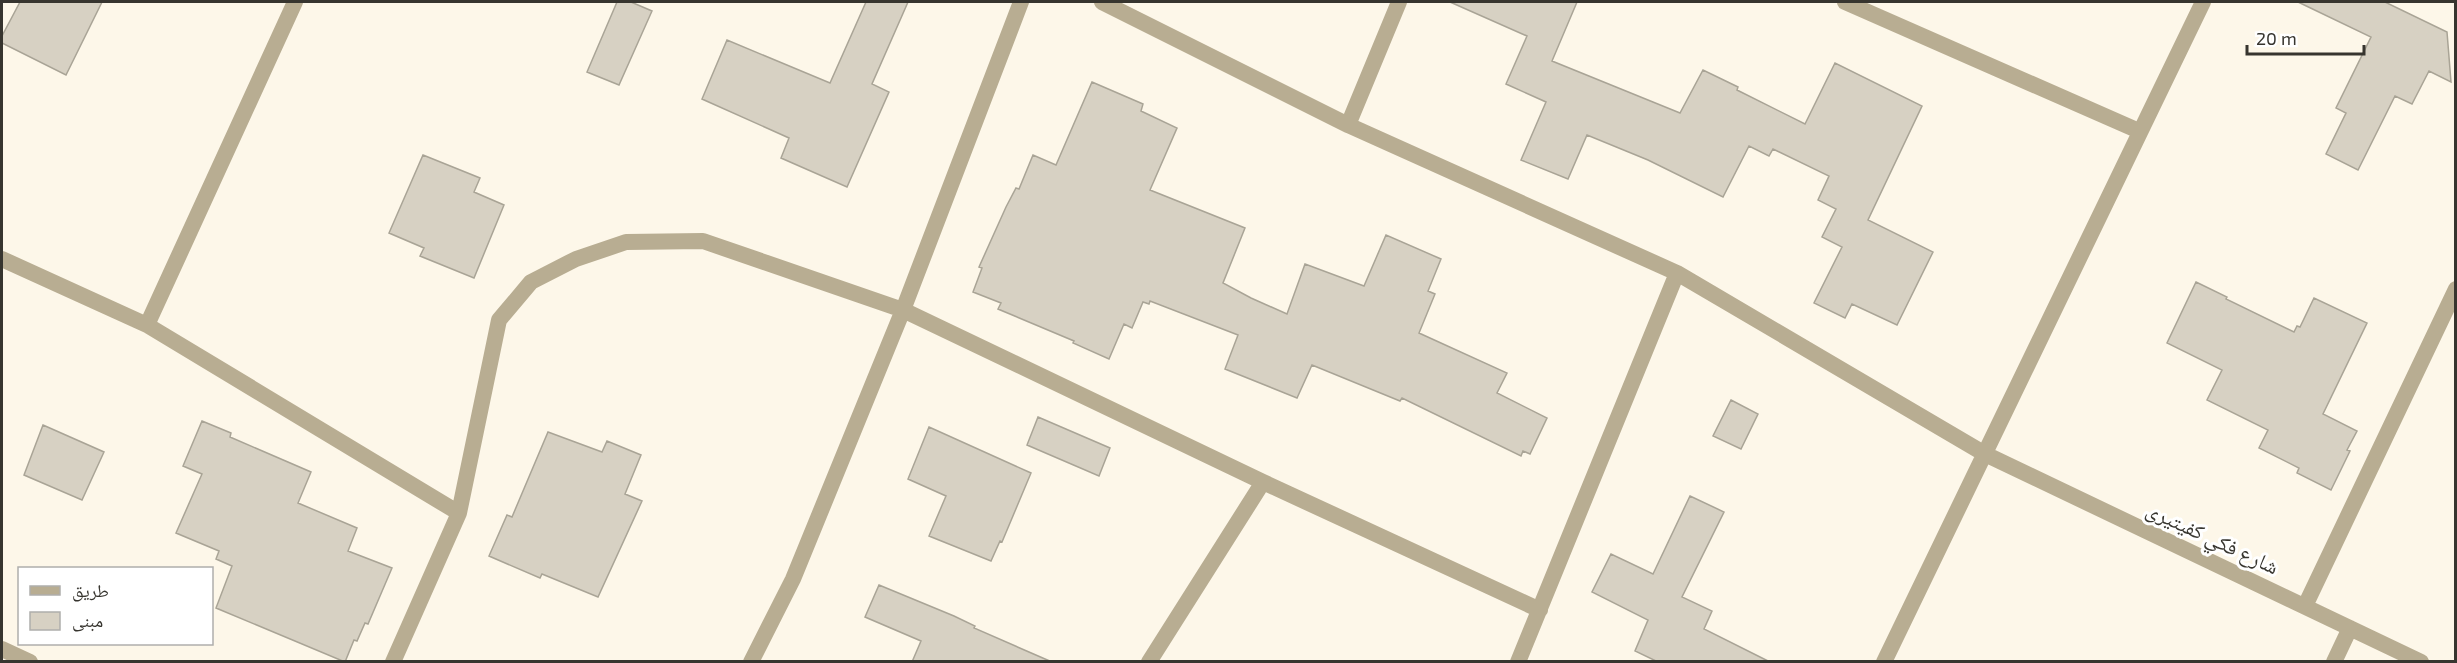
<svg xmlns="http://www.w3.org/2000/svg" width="2457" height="663" font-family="'Exo 2','Noto Naskh Arabic',sans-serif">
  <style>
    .building { fill: #d7d1c3; stroke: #a9a496; stroke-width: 1.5 }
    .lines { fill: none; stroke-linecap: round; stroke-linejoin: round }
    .minor { stroke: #b8ad92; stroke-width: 16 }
    .labels { text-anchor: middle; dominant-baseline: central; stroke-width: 6; stroke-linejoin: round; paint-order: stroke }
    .street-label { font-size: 21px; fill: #37352f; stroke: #fff }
  </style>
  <rect width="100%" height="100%" fill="#fdf7e9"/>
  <path class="building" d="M 20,2 L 102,2 L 66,75 L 2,43 L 2,36 Z
    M 617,2 L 631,2 L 652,11 L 619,85 L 587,72 Z
    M 866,2 L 908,2 L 872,84 L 889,92 L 847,187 L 781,158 L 789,138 L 702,99 L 727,40 L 830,83 Z
    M 1450,2 L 1577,2 L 1552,61 L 1680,113 L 1703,70 L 1738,87 L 1737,90 L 1805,124 L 1835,63 L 1922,106 L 1868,220 L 1933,252 L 1897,325 L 1852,304 L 1845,318 L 1814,303 L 1842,247 L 1822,237 L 1836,209 L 1818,200 L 1829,176 L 1773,149 L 1769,156 L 1749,146 L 1723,197 L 1648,160 L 1587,135 L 1568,179 L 1521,160 L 1546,102 L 1506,84 L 1527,36 Z
    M 2298,2 L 2385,2 L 2447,32 L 2451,82 L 2429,71 L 2412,104 L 2395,96 L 2358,170 L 2326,154 L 2346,113 L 2336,108 L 2371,37 Z
    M 1092,82 L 1143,104 L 1141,111 L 1177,128 L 1150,190 L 1245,228 L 1223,283 L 1251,298 L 1287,314 L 1305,264 L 1364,286 L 1386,235 L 1441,259 L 1428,291 L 1435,294 L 1419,333 L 1507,373 L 1497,393 L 1547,418 L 1530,454 L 1523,451 L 1521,456 L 1402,398 L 1400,401 L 1312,365 L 1297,398 L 1225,369 L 1238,335 L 1150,301 L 1149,304 L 1143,302 L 1132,328 L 1124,324 L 1109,359 L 1073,343 L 1074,341 L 998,309 L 1001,303 L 973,292 L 982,268 L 979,267 L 1006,207 L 1016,188 L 1019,189 L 1033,155 L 1056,165 Z
    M 423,155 L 480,178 L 474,192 L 504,205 L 474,278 L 420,256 L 424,248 L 389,233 Z
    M 2196,282 L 2227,297 L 2226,299 L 2294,332 L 2297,326 L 2300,327 L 2314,298 L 2367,323 L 2323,414 L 2357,431 L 2347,450 L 2350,451 L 2331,490 L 2297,473 L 2299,468 L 2259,448 L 2268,430 L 2207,400 L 2222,370 L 2167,343 Z
    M 1731,400 L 1758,414 L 1741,449 L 1713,436 Z
    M 1038,417 L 1110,448 L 1099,476 L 1027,445 Z
    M 202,421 L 231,433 L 230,437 L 311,472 L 298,503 L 357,528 L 348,551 L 392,568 L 368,624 L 365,623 L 357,641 L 354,640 L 345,662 L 216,608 L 232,566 L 216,559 L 219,551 L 176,533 L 202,474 L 183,466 Z
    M 43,425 L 104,452 L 82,500 L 24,475 Z
    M 929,427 L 1031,473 L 1002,542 L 1000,541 L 991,561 L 929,536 L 946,496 L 908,479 Z
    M 548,432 L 602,452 L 607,441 L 641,455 L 625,494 L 642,501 L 598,597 L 542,574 L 540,578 L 489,556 L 507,515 L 512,517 Z
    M 1690,496 L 1724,512 L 1682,597 L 1712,611 L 1704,629 L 1770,662 L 1658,662 L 1635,651 L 1648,620 L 1592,592 L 1611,554 L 1653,574 Z
    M 879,585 L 954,616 L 975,626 L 974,628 L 1052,662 L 912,662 L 921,641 L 865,617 Z"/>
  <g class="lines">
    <path class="minor" d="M 1102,2 L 1348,125 L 1677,273 L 1985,454 L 2421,662
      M 1845,2 L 2139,131
      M 1348,125 L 1399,2
      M 2,259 L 147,325 L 459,513
      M 147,325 L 295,2
      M 2305,606 L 2456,289
      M 2,649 L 30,662
      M 393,662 L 459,513 L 499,320 L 531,282 L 576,259 L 626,242 L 703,241 L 903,310 L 1263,482 L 1540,610
      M 751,662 L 793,579 L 903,310 L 1021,2
      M 1149,662 L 1263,482
      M 1518,662 L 1677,273
      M 1884,662 L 2203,2
      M 2334,662 L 2350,628"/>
  </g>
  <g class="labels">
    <g class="street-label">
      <text transform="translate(2213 537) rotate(25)">شارع فكي كفيتيرى</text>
    </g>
  </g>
  <rect width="2457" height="663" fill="none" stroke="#37352f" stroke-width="6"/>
  <rect x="18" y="567" width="195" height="78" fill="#ffffff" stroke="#afaeac" stroke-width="1.5"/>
  <rect x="30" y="586" width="30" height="9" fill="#b8ad92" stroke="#afaeac" stroke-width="1.5"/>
  <text x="72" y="597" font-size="18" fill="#37352f">طريق</text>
  <rect x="30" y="612" width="30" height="18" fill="#d7d1c3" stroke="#afaeac" stroke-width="1.5"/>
  <text x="72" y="627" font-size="18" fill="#37352f">مبنى</text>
  <path d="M2247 45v9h117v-9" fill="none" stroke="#37352f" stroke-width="3"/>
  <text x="2256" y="45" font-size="18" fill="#37352f" stroke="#ffffff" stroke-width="4.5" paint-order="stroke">20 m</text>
</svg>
